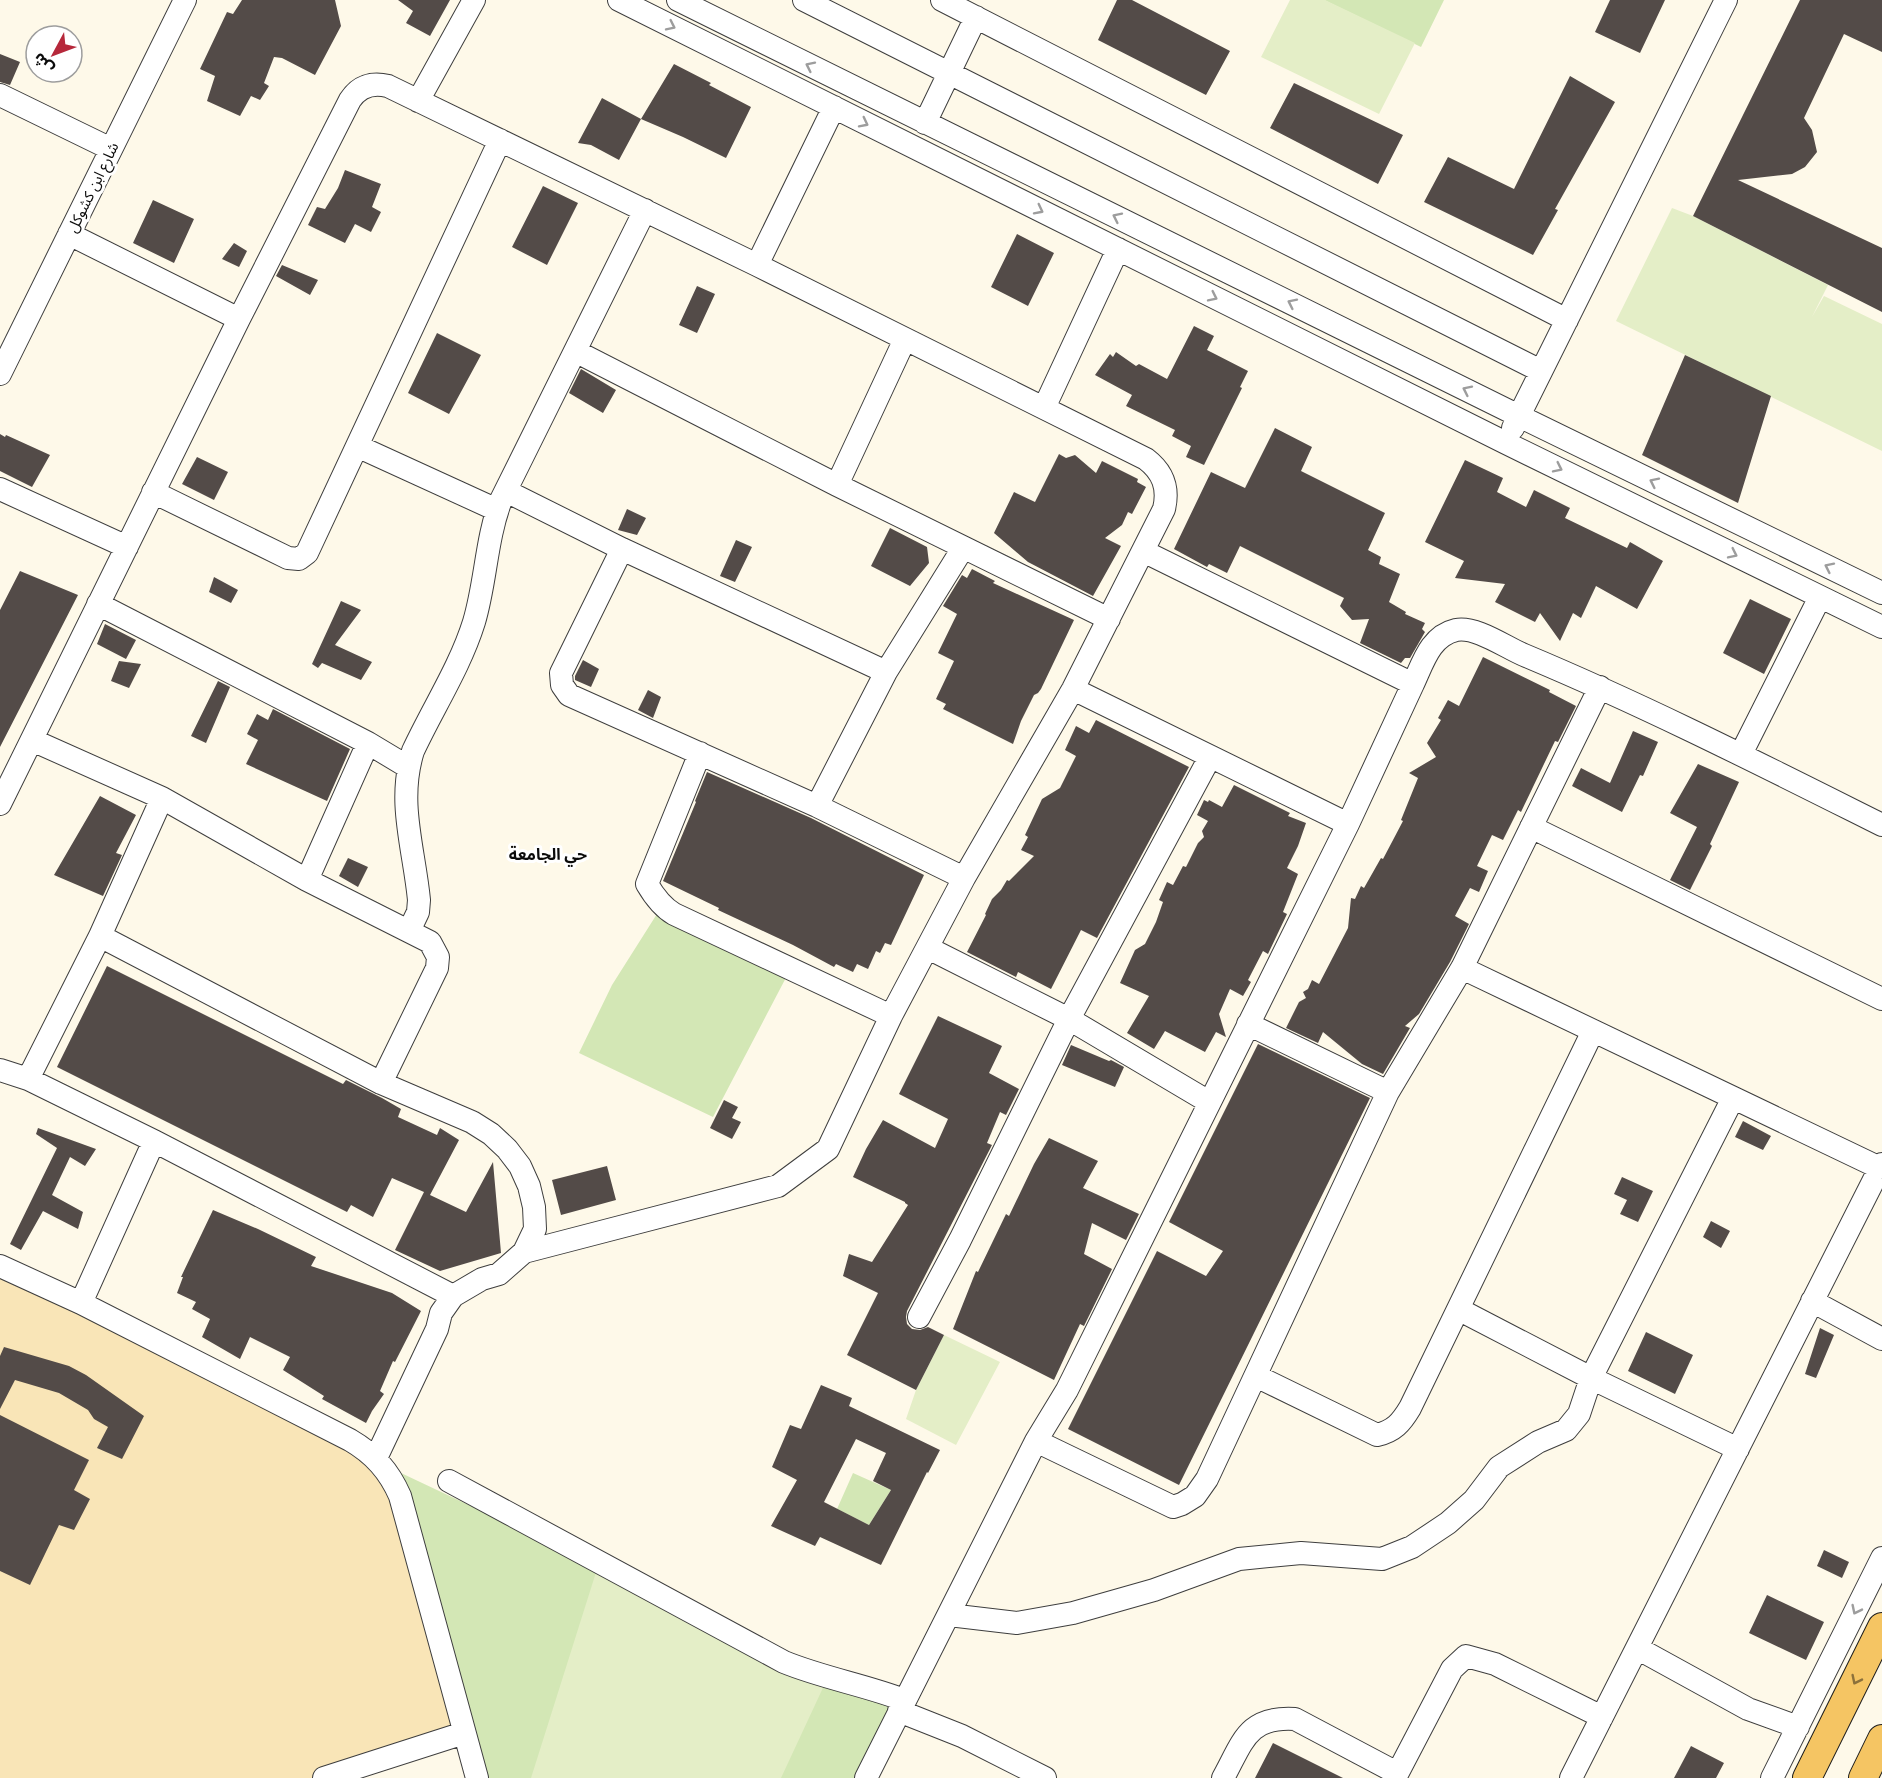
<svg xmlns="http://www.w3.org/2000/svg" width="1882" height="1778" font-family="'Playfair Display','Noto Sans Arabic',serif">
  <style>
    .green { fill: #d3e7b5 }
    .sand { fill: #f9e5b7 }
    .pitch { fill: #e4eec7 }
    .building { fill: #534b48; fill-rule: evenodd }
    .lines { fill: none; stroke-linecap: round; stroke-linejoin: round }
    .minor-casing { stroke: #3e3e3e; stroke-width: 24 }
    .major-casing { stroke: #1c1c1c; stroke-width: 30 }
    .minor { stroke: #fff; stroke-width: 22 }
    .major { stroke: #f5c563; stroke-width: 28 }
    .oneway { stroke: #9d9d9d }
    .oneway2 { stroke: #8c713b }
    .labels { text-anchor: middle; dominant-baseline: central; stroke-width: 6; stroke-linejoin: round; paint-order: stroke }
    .street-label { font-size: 15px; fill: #0b0b0b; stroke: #fff }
    .neighbourhood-label { font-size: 16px; font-weight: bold; fill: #0b0b0b; stroke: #fff }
  </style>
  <rect width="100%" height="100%" fill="#fef9e9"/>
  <path class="green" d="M 1324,0 L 1444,0 L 1421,47 Z
    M 662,906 L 790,970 L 713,1117 L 579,1053 L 612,985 Z
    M 401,1473 L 598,1566 L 899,1711 L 867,1778 L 480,1778 L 400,1496 Z
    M 853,1473 L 891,1490 L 869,1525 L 837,1509 Z"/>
  <path class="sand" d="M 0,1265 L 385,1468 L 464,1733 L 324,1778 L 0,1778 Z"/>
  <path class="pitch" d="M 1290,0 L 1325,0 L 1415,43 L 1379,114 L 1261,57 Z
    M 1672,208 L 1693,216 L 1828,285 L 1812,317 L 1824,296 L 1882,324 L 1882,451 L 1616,321 Z
    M 944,1335 L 1000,1362 L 956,1445 L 906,1419 L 916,1390 Z
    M 598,1566 L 828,1677 L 781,1778 L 531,1778 Z"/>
  <path class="building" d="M 242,0 L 335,0 L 341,26 L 315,75 L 282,58 L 274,57 L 264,83 L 269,86 L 260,100 L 251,96 L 240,116 L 207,101 L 215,76 L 200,69 L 227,12 L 233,14 Z
    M 398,0 L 450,0 L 430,36 L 406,23 L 413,11 Z
    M 1117,0 L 1132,0 L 1230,51 L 1206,95 L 1098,40 Z
    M 1610,0 L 1665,0 L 1640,53 L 1595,32 Z
    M 1800,0 L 1882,0 L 1882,52 L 1844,34 L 1804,118 L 1812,130 L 1817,152 L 1805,167 L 1792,174 L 1738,180 L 1882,248 L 1882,312 L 1693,216 Z
    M 0,54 L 20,62 L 10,85 L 0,82 Z
    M 674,64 L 711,83 L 709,85 L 751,107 L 726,158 L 683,137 L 641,119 Z
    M 1570,76 L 1615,102 L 1555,209 L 1558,210 L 1533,255 L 1424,202 L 1448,157 L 1514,189 Z
    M 1294,83 L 1403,135 L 1378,184 L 1270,128 Z
    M 602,98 L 641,119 L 619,160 L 591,145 L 578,143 Z
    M 345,170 L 381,184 L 372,207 L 381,212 L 371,232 L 355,224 L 345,243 L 308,225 L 317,207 L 325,209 L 338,188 Z
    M 543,186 L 578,203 L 547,265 L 512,247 Z
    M 153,200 L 194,219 L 174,263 L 133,243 Z
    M 1017,234 L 1054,253 L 1028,306 L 991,287 Z
    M 234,243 L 247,251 L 239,267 L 222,259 Z
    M 282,265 L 318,280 L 310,295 L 276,276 Z
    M 697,286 L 715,294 L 697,333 L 679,325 Z
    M 1194,326 L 1214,336 L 1207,350 L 1248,371 L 1240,387 L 1242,388 L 1204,465 L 1186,457 L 1191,446 L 1172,436 L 1175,430 L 1126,406 L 1132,395 L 1095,375 L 1110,354 L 1113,357 L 1116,352 L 1136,366 L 1139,364 L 1167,379 Z
    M 437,333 L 481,355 L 449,414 L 408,393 Z
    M 1685,355 L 1771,396 L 1738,503 L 1642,455 Z
    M 581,369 L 616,390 L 603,413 L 569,393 Z
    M 1275,428 L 1312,447 L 1301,471 L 1385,513 L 1368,550 L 1381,557 L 1379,564 L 1400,574 L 1389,602 L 1406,612 L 1405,614 L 1425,623 L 1422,629 L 1425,632 L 1410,658 L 1405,658 L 1401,663 L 1360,643 L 1369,619 L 1352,620 L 1340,606 L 1344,598 L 1240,546 L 1227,573 L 1209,564 L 1207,567 L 1174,549 L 1211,472 L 1245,488 Z
    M 0,434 L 5,437 L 6,435 L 50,455 L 32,487 L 0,471 Z
    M 1059,454 L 1066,458 L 1075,455 L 1096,473 L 1102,461 L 1138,479 L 1137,482 L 1146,487 L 1132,514 L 1128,512 L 1122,525 L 1105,538 L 1121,546 L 1093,596 L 1028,562 L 994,533 L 1014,492 L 1035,502 Z
    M 197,457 L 228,472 L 214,500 L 182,484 Z
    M 1465,460 L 1503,478 L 1497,492 L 1526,507 L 1534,490 L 1570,508 L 1565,518 L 1627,548 L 1630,542 L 1663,561 L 1637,609 L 1596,586 L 1581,618 L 1573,613 L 1560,641 L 1540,613 L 1535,622 L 1495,602 L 1505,584 L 1455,578 L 1464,561 L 1425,542 Z
    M 627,509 L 646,518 L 637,535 L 618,530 Z
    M 890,528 L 927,547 L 929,563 L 910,586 L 871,566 Z
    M 736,540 L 752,547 L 735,582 L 720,576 Z
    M 972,569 L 995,581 L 993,583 L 1074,620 L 1041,689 L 1038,693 L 1034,695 L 1021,721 L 1013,744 L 943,709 L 946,704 L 936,699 L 954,661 L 938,653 L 957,614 L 943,606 L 962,575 L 967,578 Z
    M 20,571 L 78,595 L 0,747 L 0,610 Z
    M 214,577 L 238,590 L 231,603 L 209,592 Z
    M 1750,599 L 1791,619 L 1764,674 L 1723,653 Z
    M 341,601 L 361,610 L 335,645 L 372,662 L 361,680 L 322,663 L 318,668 L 312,664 Z
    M 105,624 L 136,640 L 126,659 L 97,644 Z
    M 1483,657 L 1550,690 L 1549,692 L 1576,706 L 1558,742 L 1555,741 L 1521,812 L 1518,810 L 1503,840 L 1492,835 L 1477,866 L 1488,871 L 1479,892 L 1470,888 L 1455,916 L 1469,924 L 1450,962 L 1419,1014 L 1405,1026 L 1410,1028 L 1383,1074 L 1362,1064 L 1323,1032 L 1318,1043 L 1286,1028 L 1299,1002 L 1306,998 L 1303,992 L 1308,989 L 1312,980 L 1319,984 L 1348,928 L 1351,898 L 1355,899 L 1361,886 L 1364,888 L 1381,858 L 1383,859 L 1403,821 L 1401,820 L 1418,778 L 1409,773 L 1436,757 L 1427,743 L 1441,720 L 1438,718 L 1448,700 L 1459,706 Z
    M 583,660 L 599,669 L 591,687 L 575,680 L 575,676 Z
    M 119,661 L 141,664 L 129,688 L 111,681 Z
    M 218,681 L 230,687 L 206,743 L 191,736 Z
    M 648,690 L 661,697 L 653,718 L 638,710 Z
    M 273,709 L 350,749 L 327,801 L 246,764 L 258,740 L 247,734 L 257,714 L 268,720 Z
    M 1096,720 L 1189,767 L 1097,938 L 1081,930 L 1051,989 L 1018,972 L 1016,977 L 967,952 L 986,915 L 985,914 L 992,899 L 1001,890 L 1007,880 L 1009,881 L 1034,856 L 1021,850 L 1028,837 L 1025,835 L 1042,799 L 1060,788 L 1076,756 L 1065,750 L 1076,726 L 1089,733 Z
    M 1633,731 L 1658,742 L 1643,776 L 1640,775 L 1622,812 L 1572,786 L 1581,768 L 1610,783 Z
    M 1698,764 L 1739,782 L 1710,844 L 1712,846 L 1690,890 L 1670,880 L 1697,827 L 1670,813 Z
    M 707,772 L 811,818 L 924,875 L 891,945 L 885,943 L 880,953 L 876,951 L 868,969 L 857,964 L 853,972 L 836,964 L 834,967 L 793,945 L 718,910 L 719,908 L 663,881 L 696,802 L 695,801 Z
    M 1234,785 L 1290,813 L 1288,816 L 1306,823 L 1298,846 L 1287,868 L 1298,874 L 1283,912 L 1287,914 L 1268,954 L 1263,951 L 1248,980 L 1251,982 L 1243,996 L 1230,989 L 1219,1014 L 1226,1037 L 1216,1032 L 1205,1052 L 1165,1031 L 1154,1049 L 1127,1033 L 1149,996 L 1120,983 L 1135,950 L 1145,944 L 1156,922 L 1163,902 L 1159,900 L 1167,882 L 1173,885 L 1183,866 L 1186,867 L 1198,843 L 1204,837 L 1202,831 L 1208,821 L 1197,815 L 1204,800 L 1208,802 L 1209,800 L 1222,807 Z
    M 100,796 L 136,815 L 116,853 L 122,855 L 103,896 L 54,875 Z
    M 348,858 L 368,867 L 358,887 L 339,876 Z
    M 107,966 L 343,1084 L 346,1080 L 382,1098 L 401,1109 L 398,1117 L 437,1135 L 440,1128 L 459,1140 L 430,1195 L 466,1212 L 493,1162 L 501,1253 L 440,1271 L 395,1250 L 424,1192 L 392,1178 L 373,1217 L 351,1205 L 347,1212 L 57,1067 Z
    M 938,1016 L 1002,1046 L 989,1073 L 1019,1089 L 1006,1115 L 1000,1112 L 987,1143 L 992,1145 L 907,1311 L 906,1317 L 907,1324 L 912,1329 L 920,1330 L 928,1327 L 944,1335 L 916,1390 L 847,1355 L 878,1293 L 843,1276 L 849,1254 L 872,1262 L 908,1205 L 905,1203 L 905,1202 L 853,1177 L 866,1149 L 883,1120 L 935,1148 L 948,1119 L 899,1094 Z
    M 1258,1044 L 1370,1098 L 1179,1485 L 1068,1429 L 1157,1251 L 1206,1276 L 1223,1251 L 1169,1222 Z
    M 1071,1045 L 1109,1061 L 1111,1060 L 1124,1067 L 1115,1087 L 1062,1065 Z
    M 724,1100 L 738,1107 L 732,1118 L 741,1122 L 732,1139 L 710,1128 Z
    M 1743,1121 L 1771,1136 L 1763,1150 L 1735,1137 Z
    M 38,1128 L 96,1149 L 85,1166 L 70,1157 L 52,1195 L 83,1212 L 78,1229 L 43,1211 L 21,1250 L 10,1244 L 57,1148 L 36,1134 Z
    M 1049,1138 L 1098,1161 L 1083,1188 L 1139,1214 L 1126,1240 L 1092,1223 L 1084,1254 L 1112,1269 L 1084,1326 L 1080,1324 L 1054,1380 L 953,1329 L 976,1271 L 978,1272 L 1006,1214 L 1009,1216 L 1034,1164 Z
    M 607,1166 L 616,1200 L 561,1215 L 552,1180 Z
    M 1622,1177 L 1653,1191 L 1638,1222 L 1620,1214 L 1627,1200 L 1614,1194 Z
    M 213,1210 L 258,1229 L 316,1257 L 311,1266 L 392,1293 L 421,1311 L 395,1362 L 393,1361 L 380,1391 L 384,1394 L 372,1411 L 366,1423 L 322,1399 L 324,1396 L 283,1370 L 290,1357 L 250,1337 L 240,1359 L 202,1337 L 210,1319 L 192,1309 L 196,1302 L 177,1293 L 183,1277 L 181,1277 Z
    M 1711,1221 L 1730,1231 L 1721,1248 L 1703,1237 Z
    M 1820,1328 L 1834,1335 L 1816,1378 L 1805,1374 Z
    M 1646,1332 L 1693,1355 L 1675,1394 L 1628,1371 Z
    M 4,1347 L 69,1366 L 86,1375 L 144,1416 L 122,1459 L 97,1448 L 108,1427 L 94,1419 L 88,1410 L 59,1393 L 15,1380 L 0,1409 L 0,1356 Z
    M 821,1385 L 852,1398 L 849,1406 L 940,1450 L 928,1473 L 927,1472 L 881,1565 L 820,1537 L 815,1546 L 771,1526 L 797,1480 L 772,1467 L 790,1425 L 801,1429 ZM 856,1439 L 886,1453 L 873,1481 L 891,1490 L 869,1525 L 824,1502 Z
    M 0,1415 L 89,1460 L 74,1490 L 90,1499 L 74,1530 L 59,1525 L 30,1585 L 0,1571 Z
    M 1824,1550 L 1849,1562 L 1842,1578 L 1817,1566 Z
    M 1767,1595 L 1824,1622 L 1806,1660 L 1749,1633 Z
    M 1273,1743 L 1343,1778 L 1255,1778 Z
    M 1691,1746 L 1724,1763 L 1716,1778 L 1674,1778 Z"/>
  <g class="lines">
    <g class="minor-casing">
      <path id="minor" d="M 619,0 L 1506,443 L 1882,627
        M 678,0 L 1519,416 L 1882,593
        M 804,0 L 1541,371
        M 942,0 L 1567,320
        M 0,95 L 111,149
        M 418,101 L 474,0
        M 925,123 L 976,17
        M 69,234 L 239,319
        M 757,265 L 834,107
        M 575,351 L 837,485 L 1109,619
        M 0,374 L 185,0
        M 1044,408 L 1118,249
        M 1513,428 L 1726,0
        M 357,446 L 497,510
        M 837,485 L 905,339
        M 0,489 L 127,547
        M 506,491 L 622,549 L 886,672
        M 153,492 L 288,558 L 299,559 L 307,553 L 500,140
        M 622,549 L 561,673 L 562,685 L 569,695 L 817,806 L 964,878
        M 1143,551 L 1413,684 C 1423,663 1430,636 1456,630 C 1476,626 1505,647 1524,655 C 1646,706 1764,766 1882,825
        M 98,604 L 368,743 L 408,767
        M 1073,689 L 1348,824
        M 32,740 L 162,798 L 307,880 L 430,942 L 438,957 L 437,968 L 381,1083
        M 700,753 L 647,884 C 654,896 662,907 674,914 L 891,1016
        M 1741,754 L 1820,597
        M 0,804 L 239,319 L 350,100 C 359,86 372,82 388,86 L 757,265 L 1146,459 C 1163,472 1169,488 1164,509 L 1073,689 L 964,878 L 891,1016 L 828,1149 L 778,1186 L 524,1252 L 499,1274 L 482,1279 L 453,1296 L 441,1313 L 437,1329 L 376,1458
        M 817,806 L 886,672 L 963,548
        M 1531,827 L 1882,999
        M 307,880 L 368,743
        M 409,931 L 418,912 L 419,900 C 414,848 397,802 413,751 C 433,708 460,667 474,622 C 486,582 486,539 501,500 L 645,210
        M 100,936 L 381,1083 L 472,1122 L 491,1134 L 507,1149 L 520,1166 L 529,1186 L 534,1207 L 535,1229 L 524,1252
        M 928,948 L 1069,1019 L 1209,1102
        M 1462,968 L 1880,1168
        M 1248,1024 L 1388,1092
        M 0,1070 L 28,1079 L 154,1141 L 453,1296
        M 28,1079 L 100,936 L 162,798
        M 0,1266 L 81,1303 L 350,1440 C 374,1454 389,1471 400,1496 L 477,1778
        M 1812,1301 L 1882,1339
        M 81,1303 L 154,1141
        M 1458,1309 L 1591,1378 L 1738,1449
        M 919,1317 L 960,1240 L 1069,1019 L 1210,757
        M 1256,1376 L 1377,1435 C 1394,1431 1401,1423 1410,1408 L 1593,1031
        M 1036,1441 L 1173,1507 L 1182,1504 L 1195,1496 L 1207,1479 L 1388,1092 L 1462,968 L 1600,687
        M 449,1481 L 784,1662 C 823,1678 865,1685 904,1700
        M 949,1615 L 1017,1623 L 1073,1613 L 1154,1590 L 1239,1559 L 1301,1553 L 1382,1559 L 1412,1547 L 1448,1523 L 1474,1500 L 1499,1467 L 1538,1442 L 1566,1430 L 1579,1414 L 1591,1378 L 1733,1098
        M 1637,1648 L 1748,1709 L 1798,1727
        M 899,1711 L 962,1736 L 1045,1778
        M 324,1778 L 464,1733
        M 866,1778 L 1036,1441 L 1067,1390 L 1348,824 L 1413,684
        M 1223,1778 C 1243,1742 1247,1716 1295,1719 L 1397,1773
        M 1395,1778 L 1452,1669 L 1466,1656 L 1495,1664 L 1602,1717
        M 1571,1778 L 1882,1164
        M 1772,1778 L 1882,1558"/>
    </g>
    <g class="major-casing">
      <path id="major" d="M 1807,1778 L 1882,1627
        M 1863,1778 L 1882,1739"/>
    </g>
    <use href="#minor" class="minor"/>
    <use href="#major" class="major"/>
  </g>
  <defs><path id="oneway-chevron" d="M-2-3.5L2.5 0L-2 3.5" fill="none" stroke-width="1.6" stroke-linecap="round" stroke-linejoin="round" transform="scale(1.5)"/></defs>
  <g class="oneway">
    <use href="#oneway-chevron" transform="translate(671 26) rotate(26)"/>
    <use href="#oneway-chevron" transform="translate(810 66) rotate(-154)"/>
    <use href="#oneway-chevron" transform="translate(864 123) rotate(27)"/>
    <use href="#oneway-chevron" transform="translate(1039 210) rotate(27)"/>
    <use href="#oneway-chevron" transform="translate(1117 217) rotate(-154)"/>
    <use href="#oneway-chevron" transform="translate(1213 297) rotate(26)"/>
    <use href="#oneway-chevron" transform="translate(1292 303) rotate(-154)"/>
    <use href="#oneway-chevron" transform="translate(1467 390) rotate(-154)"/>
    <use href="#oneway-chevron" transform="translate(1558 468) rotate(26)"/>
    <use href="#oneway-chevron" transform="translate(1654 482) rotate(-154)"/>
    <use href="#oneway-chevron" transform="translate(1733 554) rotate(26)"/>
    <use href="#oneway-chevron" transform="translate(1829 567) rotate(-154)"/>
    <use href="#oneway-chevron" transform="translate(1856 1610) rotate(116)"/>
  </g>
  <use class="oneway2" href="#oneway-chevron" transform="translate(1856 1680) rotate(116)"/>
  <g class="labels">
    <g class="street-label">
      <text transform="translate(92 187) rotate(-64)">شارع ابن كشوكل</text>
    </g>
    <g class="neighbourhood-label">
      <text x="548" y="853">حي الجامعة</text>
    </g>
  </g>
  <g transform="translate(54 54) rotate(229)"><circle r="28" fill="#ffffff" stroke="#9d9d9d" stroke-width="1.5"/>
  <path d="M0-4.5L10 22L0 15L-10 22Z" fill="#b6283b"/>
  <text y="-9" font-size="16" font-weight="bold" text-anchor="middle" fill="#0b0b0b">ش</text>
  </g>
</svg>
